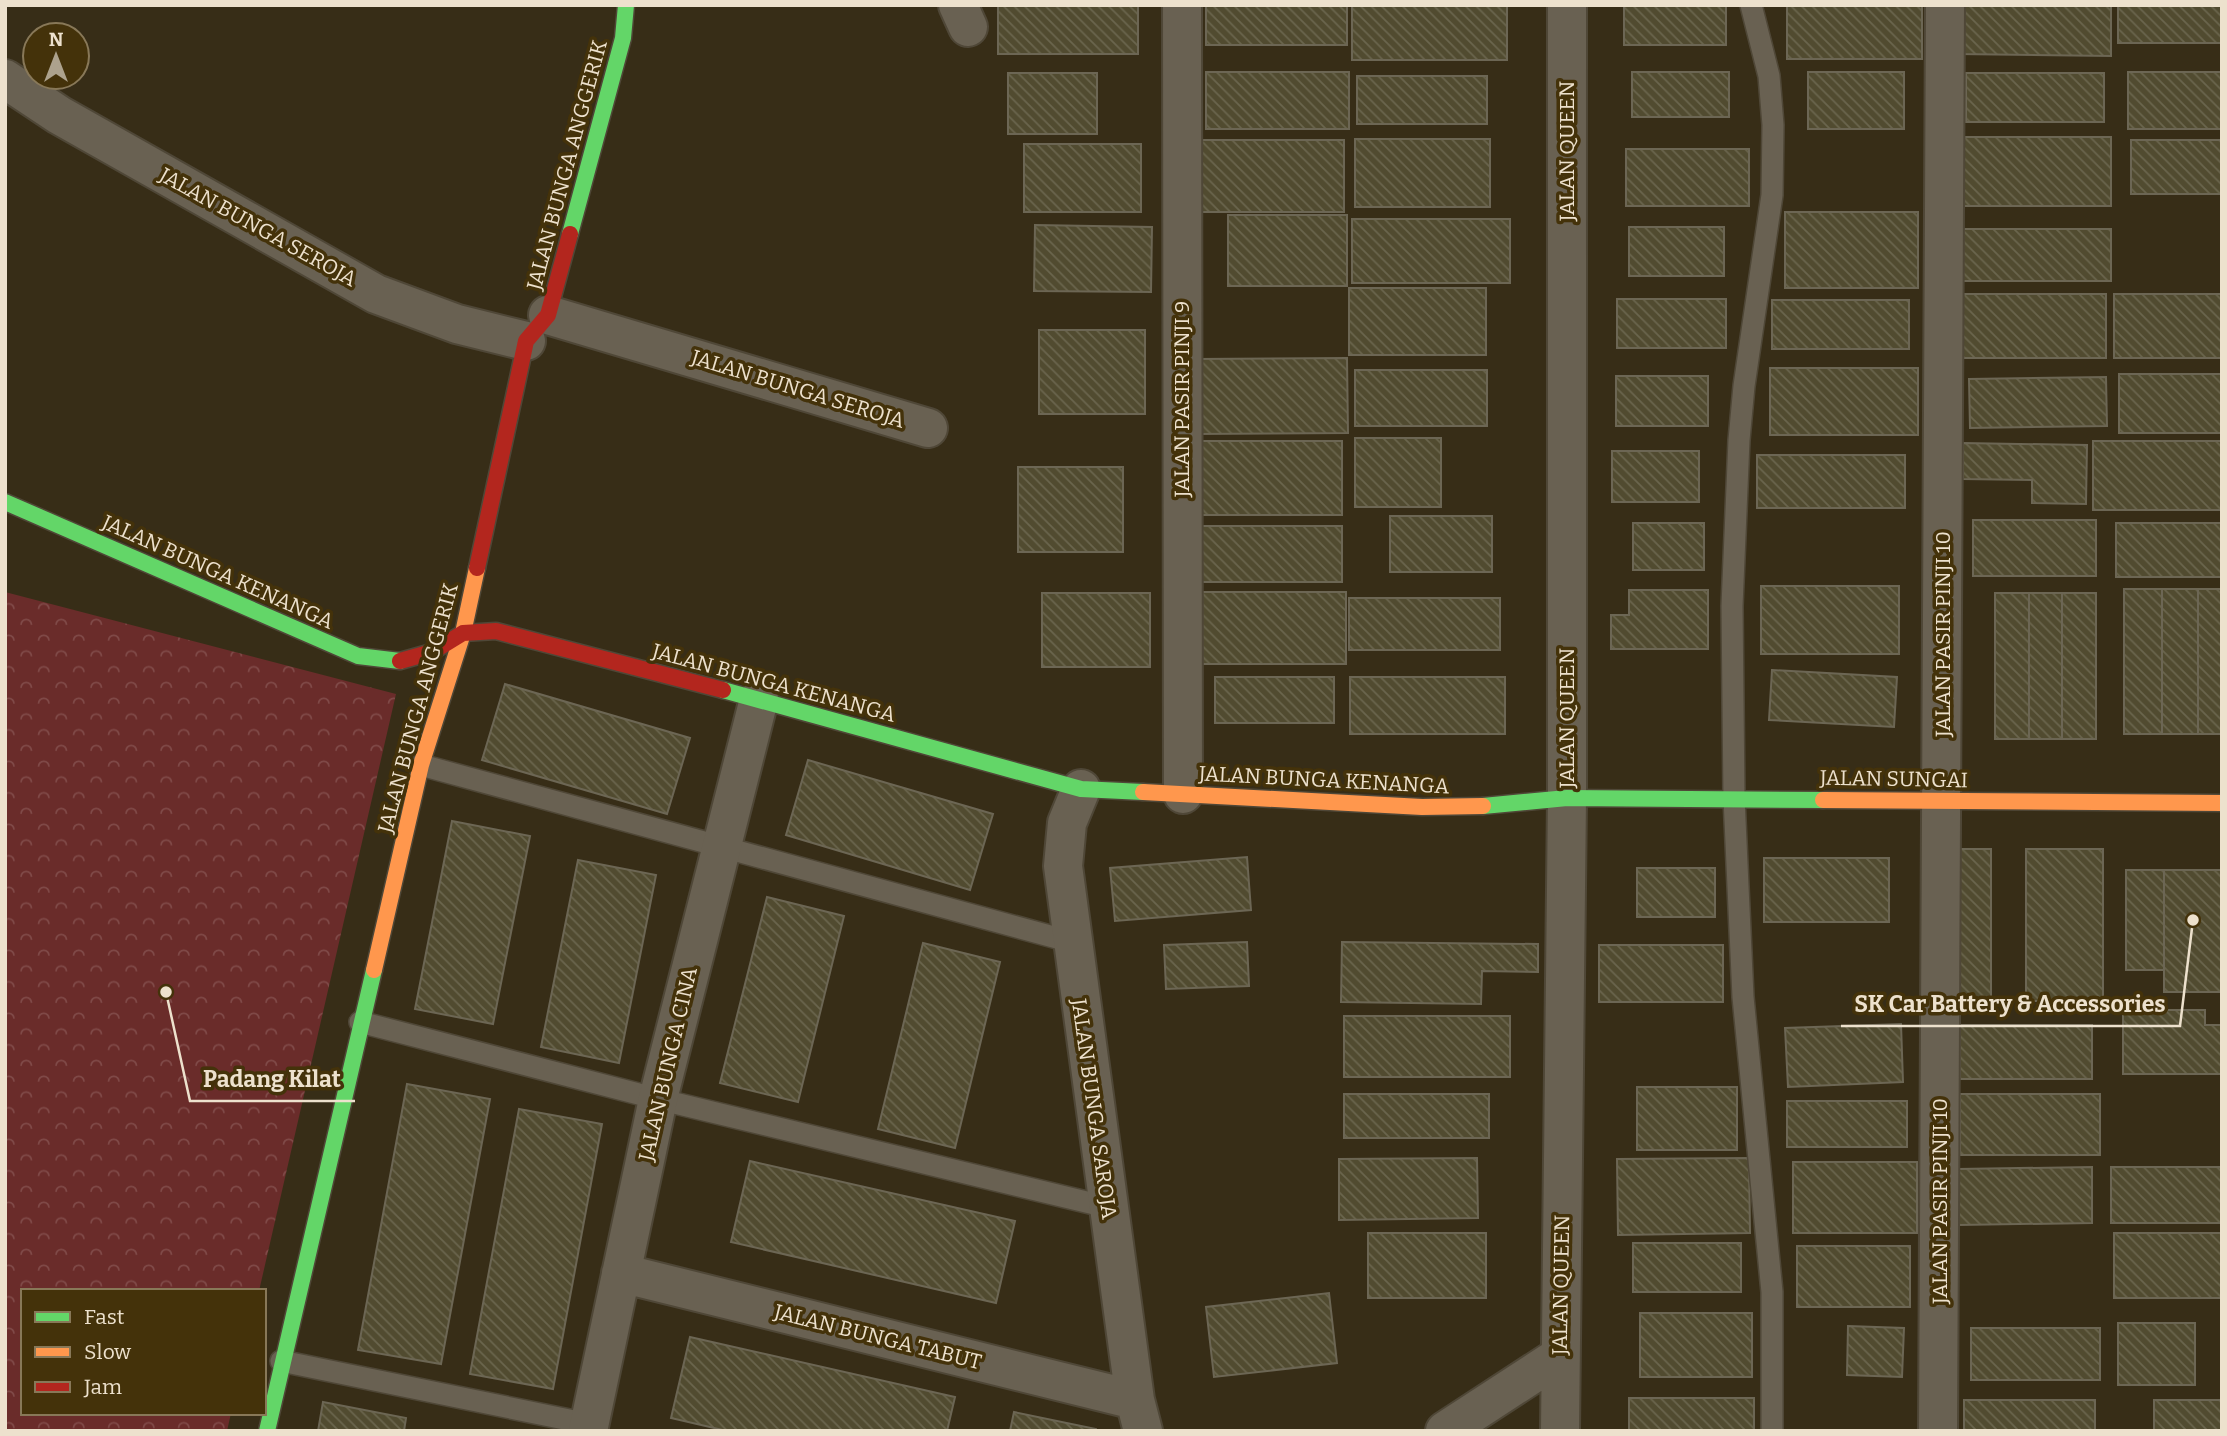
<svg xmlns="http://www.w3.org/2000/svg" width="2227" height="1436" font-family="Bitter,serif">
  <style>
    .forest { fill: url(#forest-crowns) }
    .building { fill: url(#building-back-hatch); stroke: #6c6654; stroke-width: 2 }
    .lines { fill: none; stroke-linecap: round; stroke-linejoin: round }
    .lane-casing { stroke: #4f4737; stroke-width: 24 }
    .street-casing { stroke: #4f4737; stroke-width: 42 }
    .fast-casing { stroke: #4f4737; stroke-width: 19 }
    .slow-casing { stroke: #4f4737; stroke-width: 19 }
    .jam-casing { stroke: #4f4737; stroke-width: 19 }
    .lane { stroke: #696152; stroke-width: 21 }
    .street { stroke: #696152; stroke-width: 38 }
    .fast { stroke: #63d668; stroke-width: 16 }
    .slow { stroke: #ff974d; stroke-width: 16 }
    .jam { stroke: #b3261e; stroke-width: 16 }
    .labels { text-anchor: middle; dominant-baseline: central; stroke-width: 7; stroke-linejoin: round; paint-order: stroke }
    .street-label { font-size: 21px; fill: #ede1cd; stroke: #44320a }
    .leader { fill: none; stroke: #ede1cd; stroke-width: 2.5 }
    .callout-dot { fill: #ede1cd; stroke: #44320a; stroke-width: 2.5 }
    .callout-label { font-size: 23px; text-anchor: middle; font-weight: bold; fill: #ede1cd; stroke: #44320a; stroke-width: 7; stroke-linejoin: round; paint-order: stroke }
  </style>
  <defs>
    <pattern id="forest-crowns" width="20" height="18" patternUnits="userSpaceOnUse" patternTransform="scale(1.75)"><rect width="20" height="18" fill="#6a2c2a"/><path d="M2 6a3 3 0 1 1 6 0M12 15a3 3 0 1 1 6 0" fill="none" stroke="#804a48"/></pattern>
    <pattern id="building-back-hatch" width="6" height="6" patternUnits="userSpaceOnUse" patternTransform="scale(1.75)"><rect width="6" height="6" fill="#514b30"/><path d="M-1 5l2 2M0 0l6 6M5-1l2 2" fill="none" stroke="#6a654d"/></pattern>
  </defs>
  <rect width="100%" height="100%" fill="#372d17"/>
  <path class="forest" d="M 5,592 L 396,694 L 259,1291 L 23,1291 L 23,1413 L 231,1413 L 227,1431 L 5,1431 Z"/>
  <path class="building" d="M 998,5 L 1138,5 L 1138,54 L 998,54 Z
    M 1206,5 L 1347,5 L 1347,45 L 1206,45 Z
    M 1352,5 L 1507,5 L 1507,60 L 1352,60 Z
    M 1624,5 L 1726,5 L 1726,45 L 1624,45 Z
    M 1787,5 L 1922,5 L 1922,59 L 1787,59 Z
    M 1958,5 L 2111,5 L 2111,56 L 1958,54 Z
    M 2118,5 L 2222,5 L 2222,43 L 2118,43 Z
    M 1206,72 L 1349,72 L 1349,129 L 1206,129 Z
    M 1632,72 L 1729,72 L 1729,117 L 1632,117 Z
    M 1808,72 L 1904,72 L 1904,129 L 1808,129 Z
    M 2128,72 L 2222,72 L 2222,129 L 2128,129 Z
    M 1008,73 L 1097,73 L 1097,134 L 1008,134 Z
    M 1966,73 L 2104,73 L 2104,122 L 1966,122 Z
    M 1357,76 L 1487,76 L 1487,124 L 1357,124 Z
    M 1958,137 L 2111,137 L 2111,206 L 1958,206 Z
    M 1355,139 L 1490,139 L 1490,207 L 1355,207 Z
    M 1194,140 L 1344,140 L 1344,212 L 1194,212 Z
    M 2131,140 L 2222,140 L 2222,194 L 2131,194 Z
    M 1024,144 L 1141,144 L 1141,212 L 1024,212 Z
    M 1626,149 L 1749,149 L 1749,206 L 1626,206 Z
    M 1785,212 L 1918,212 L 1918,288 L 1785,288 Z
    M 1228,215 L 1347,215 L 1347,286 L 1228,286 Z
    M 1352,219 L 1510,219 L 1510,283 L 1352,283 Z
    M 1035,225 L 1152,227 L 1151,292 L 1034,291 Z
    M 1629,227 L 1724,227 L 1724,276 L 1629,276 Z
    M 1958,229 L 2111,229 L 2111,281 L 1958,281 Z
    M 1349,288 L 1486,288 L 1486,355 L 1349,355 Z
    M 1956,294 L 2106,294 L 2106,358 L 1956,358 Z
    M 2114,294 L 2222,294 L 2222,358 L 2114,358 Z
    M 1617,299 L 1726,299 L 1726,348 L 1617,348 Z
    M 1772,300 L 1909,300 L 1909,349 L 1772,349 Z
    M 1039,330 L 1145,330 L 1145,414 L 1039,414 Z
    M 1347,358 L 1348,433 L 1196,434 L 1196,359 Z
    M 1770,368 L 1918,368 L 1918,435 L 1770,435 Z
    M 1355,370 L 1487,370 L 1487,426 L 1355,426 Z
    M 2119,374 L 2222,374 L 2222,433 L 2119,433 Z
    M 1616,376 L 1708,376 L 1708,426 L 1616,426 Z
    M 2106,377 L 2107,426 L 1970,428 L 1969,379 Z
    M 1355,438 L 1441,438 L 1441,507 L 1355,507 Z
    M 1199,441 L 1342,441 L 1342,515 L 1199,515 Z
    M 2093,441 L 2222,441 L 2222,510 L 2093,510 Z
    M 1963,443 L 2087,445 L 2086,504 L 2032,503 L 2032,480 L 1963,479 Z
    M 1612,451 L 1699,451 L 1699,502 L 1612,502 Z
    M 1757,455 L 1905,455 L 1905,508 L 1757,508 Z
    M 1018,467 L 1123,467 L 1123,552 L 1018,552 Z
    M 1390,516 L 1492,516 L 1492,572 L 1390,572 Z
    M 1973,520 L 2096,520 L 2096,576 L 1973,576 Z
    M 1633,523 L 1704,523 L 1704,570 L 1633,570 Z
    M 2116,523 L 2222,523 L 2222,577 L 2116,577 Z
    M 1197,526 L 1342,526 L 1342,582 L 1197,582 Z
    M 1761,586 L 1899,586 L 1899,654 L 1761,654 Z
    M 2124,589 L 2162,589 L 2162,734 L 2124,734 Z
    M 2162,589 L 2198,589 L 2198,734 L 2162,734 Z
    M 2198,589 L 2222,589 L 2222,734 L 2198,734 Z
    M 1629,590 L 1708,590 L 1708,649 L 1611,649 L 1611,615 L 1629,615 Z
    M 1192,592 L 1346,592 L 1346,664 L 1192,664 Z
    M 1042,593 L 1150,593 L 1150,667 L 1042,667 Z
    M 1995,593 L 2029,593 L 2029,739 L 1995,739 Z
    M 2029,593 L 2062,593 L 2062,739 L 2029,739 Z
    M 2062,593 L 2096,593 L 2096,739 L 2062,739 Z
    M 1349,598 L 1500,598 L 1500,650 L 1349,650 Z
    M 1772,670 L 1897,677 L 1894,727 L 1769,720 Z
    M 1215,677 L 1334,677 L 1334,723 L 1215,723 Z
    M 1350,677 L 1505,677 L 1505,734 L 1350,734 Z
    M 505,684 L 690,738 L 667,814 L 482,760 Z
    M 808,760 L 993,814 L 970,890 L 786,835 Z
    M 452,821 L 530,836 L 493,1024 L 415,1009 Z
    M 1955,849 L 1991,849 L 1991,1004 L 1955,1004 Z
    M 2026,849 L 2103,849 L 2103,1001 L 2026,1001 Z
    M 1247,857 L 1251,910 L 1115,921 L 1110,868 Z
    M 1764,858 L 1889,858 L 1889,922 L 1764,922 Z
    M 578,860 L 656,875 L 619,1063 L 541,1047 Z
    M 1637,868 L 1715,868 L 1715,917 L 1637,917 Z
    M 2126,870 L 2164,870 L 2164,970 L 2126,970 Z
    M 2164,870 L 2222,870 L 2222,992 L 2164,992 Z
    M 767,897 L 844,916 L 798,1102 L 720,1083 Z
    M 1247,942 L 1249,986 L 1166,989 L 1164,945 Z
    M 1342,942 L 1538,944 L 1538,972 L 1482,971 L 1481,1004 L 1341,1002 Z
    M 923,943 L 1000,962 L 955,1148 L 878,1129 Z
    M 1599,945 L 1723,945 L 1723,1002 L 1599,1002 Z
    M 2123,1010 L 2205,1010 L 2205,1025 L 2222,1025 L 2222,1074 L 2123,1074 Z
    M 1344,1016 L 1510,1016 L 1510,1077 L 1344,1077 Z
    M 1901,1024 L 1903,1082 L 1788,1087 L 1785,1028 Z
    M 1960,1025 L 2092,1025 L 2092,1079 L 1960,1079 Z
    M 407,1084 L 490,1099 L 441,1364 L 358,1350 Z
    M 1637,1087 L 1737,1087 L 1737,1150 L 1637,1150 Z
    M 1344,1094 L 1489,1094 L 1489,1138 L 1344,1138 Z
    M 1960,1094 L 2100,1094 L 2100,1155 L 1960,1155 Z
    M 1787,1101 L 1907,1101 L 1907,1147 L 1787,1147 Z
    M 519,1109 L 602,1124 L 553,1389 L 470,1374 Z
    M 1477,1158 L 1478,1218 L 1339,1220 L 1339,1159 Z
    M 1749,1158 L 1750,1233 L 1618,1235 L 1617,1159 Z
    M 750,1161 L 1015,1221 L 996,1303 L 731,1242 Z
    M 1793,1162 L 1917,1162 L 1917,1233 L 1793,1233 Z
    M 2092,1167 L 2092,1223 L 1959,1225 L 1958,1169 Z
    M 2111,1167 L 2222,1167 L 2222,1223 L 2111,1223 Z
    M 1368,1233 L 1486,1233 L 1486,1298 L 1368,1298 Z
    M 2114,1233 L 2222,1233 L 2222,1298 L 2114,1298 Z
    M 1633,1243 L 1741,1243 L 1741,1292 L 1633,1292 Z
    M 1797,1246 L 1910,1246 L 1910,1307 L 1797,1307 Z
    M 1329,1293 L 1337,1363 L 1214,1377 L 1206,1307 Z
    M 1640,1313 L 1752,1313 L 1752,1377 L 1640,1377 Z
    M 2118,1323 L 2195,1323 L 2195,1385 L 2118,1385 Z
    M 1848,1326 L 1904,1328 L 1902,1377 L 1847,1375 Z
    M 1971,1328 L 2100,1328 L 2100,1380 L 1971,1380 Z
    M 690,1337 L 955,1397 L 947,1431 L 727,1431 L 671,1418 Z
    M 1629,1398 L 1754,1398 L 1754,1431 L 1629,1431 Z
    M 1964,1400 L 2095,1400 L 2095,1431 L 1964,1431 Z
    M 2154,1400 L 2222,1400 L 2222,1431 L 2154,1431 Z
    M 323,1402 L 406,1418 L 404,1431 L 318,1431 Z
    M 1014,1412 L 1096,1429 L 1096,1431 L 1010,1431 Z"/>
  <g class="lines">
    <g class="lane-casing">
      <path id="lane" d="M 1751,5 L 1769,76 L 1773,125 L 1772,195 L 1744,386 L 1739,440 L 1732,606 L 1734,798 L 1743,997 L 1772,1292 L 1772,1431
        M 421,765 L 1072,942
        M 360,1022 L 658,1099 L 1107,1207
        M 281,1361 L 589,1424"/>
    </g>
    <g class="street-casing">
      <path id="street" d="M 958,5 L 968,27
        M 1182,5 L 1183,794
        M 5,79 L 59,115 L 376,294 L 457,324 L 526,341
        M 548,315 L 928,428
        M 1081,789 L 1067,823 L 1063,866 L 1135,1400 L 1143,1431
        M 621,1273 L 1135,1400
        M 588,1431 L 658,1099 L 759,699
        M 1445,1431 L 1560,1356
        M 1560,1431 L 1567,798 L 1567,5
        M 1938,1431 L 1945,5"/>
    </g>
    <g class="fast-casing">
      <path id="fast" d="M 570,234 L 623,38 L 626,5
        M 5,502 L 358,656 L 400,661
        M 723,690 L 1081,789 L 1143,792
        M 1483,806 L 1567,798 L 1823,800
        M 267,1431 L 374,970"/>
    </g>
    <g class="slow-casing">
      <path id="slow" d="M 1143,792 L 1422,807 L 1483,806
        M 1823,800 L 2222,803
        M 374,970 L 421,765 L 463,633 L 477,568"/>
    </g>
    <g class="jam-casing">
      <path id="jam" d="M 477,568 L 526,341 L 548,315 L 570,234
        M 400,661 L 432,652 L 463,633 L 496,631 L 723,690"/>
    </g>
    <use href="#lane" class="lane"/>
    <use href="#street" class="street"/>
    <use href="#fast" class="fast"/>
    <use href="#slow" class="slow"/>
    <use href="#jam" class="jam"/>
  </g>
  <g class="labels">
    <g class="street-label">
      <text transform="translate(1567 151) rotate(-90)">JALAN QUEEN</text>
      <text transform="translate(567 165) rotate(-75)">JALAN BUNGA ANGGERIK</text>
      <text transform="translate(258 227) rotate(29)">JALAN BUNGA SEROJA</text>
      <text transform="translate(798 389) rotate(17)">JALAN BUNGA SEROJA</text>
      <text transform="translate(1182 399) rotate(-90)">JALAN PASIR PINJI 9</text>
      <text transform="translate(218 572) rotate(24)">JALAN BUNGA KENANGA</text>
      <text transform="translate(1943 634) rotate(-90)">JALAN PASIR PINJI 10</text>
      <text transform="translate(774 683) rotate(15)">JALAN BUNGA KENANGA</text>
      <text transform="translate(418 708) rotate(-75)">JALAN BUNGA ANGGERIK</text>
      <text transform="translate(1567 718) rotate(-90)">JALAN QUEEN</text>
      <text transform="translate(1894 779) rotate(1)">JALAN SUNGAI</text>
      <text transform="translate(1324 780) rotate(3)">JALAN BUNGA KENANGA</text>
      <text transform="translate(668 1064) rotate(-77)">JALAN BUNGA CINA</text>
      <text transform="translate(1094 1109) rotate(82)">JALAN BUNGA SAROJA</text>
      <text transform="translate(1940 1201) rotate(-90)">JALAN PASIR PINJI 10</text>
      <text transform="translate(1561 1285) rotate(-89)">JALAN QUEEN</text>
      <text transform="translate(878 1337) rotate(14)">JALAN BUNGA TABUT</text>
    </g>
  </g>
  <path class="leader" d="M2193 920L2180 1026H1841M166 992L190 1101H355"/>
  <g class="callout-dot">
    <circle cx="2193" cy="920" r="7"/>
    <circle cx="166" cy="992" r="7"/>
  </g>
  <g class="callout-label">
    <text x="2010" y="1012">SK Car Battery &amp; Accessories</text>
    <text x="272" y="1087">Padang Kilat</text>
  </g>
  <rect width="2227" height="1436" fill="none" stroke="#ede1cd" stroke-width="14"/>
  <rect x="21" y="1289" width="245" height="126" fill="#44320a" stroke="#887858" stroke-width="2"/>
  <rect x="35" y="1312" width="35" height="10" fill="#63d668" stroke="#887858" stroke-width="2"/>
  <text x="84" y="1324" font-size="21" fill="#ede1cd">Fast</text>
  <rect x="35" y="1347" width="35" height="10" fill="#ff974d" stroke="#887858" stroke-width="2"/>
  <text x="84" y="1359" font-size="21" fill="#ede1cd">Slow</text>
  <rect x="35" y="1382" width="35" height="10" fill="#b3261e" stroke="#887858" stroke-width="2"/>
  <text x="84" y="1394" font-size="21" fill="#ede1cd">Jam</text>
  <g transform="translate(56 56)"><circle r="33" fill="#44320a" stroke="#887858" stroke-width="2"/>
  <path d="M0-5L12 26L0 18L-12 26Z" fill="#ada28d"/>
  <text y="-10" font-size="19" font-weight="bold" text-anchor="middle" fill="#ede1cd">N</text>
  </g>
</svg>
